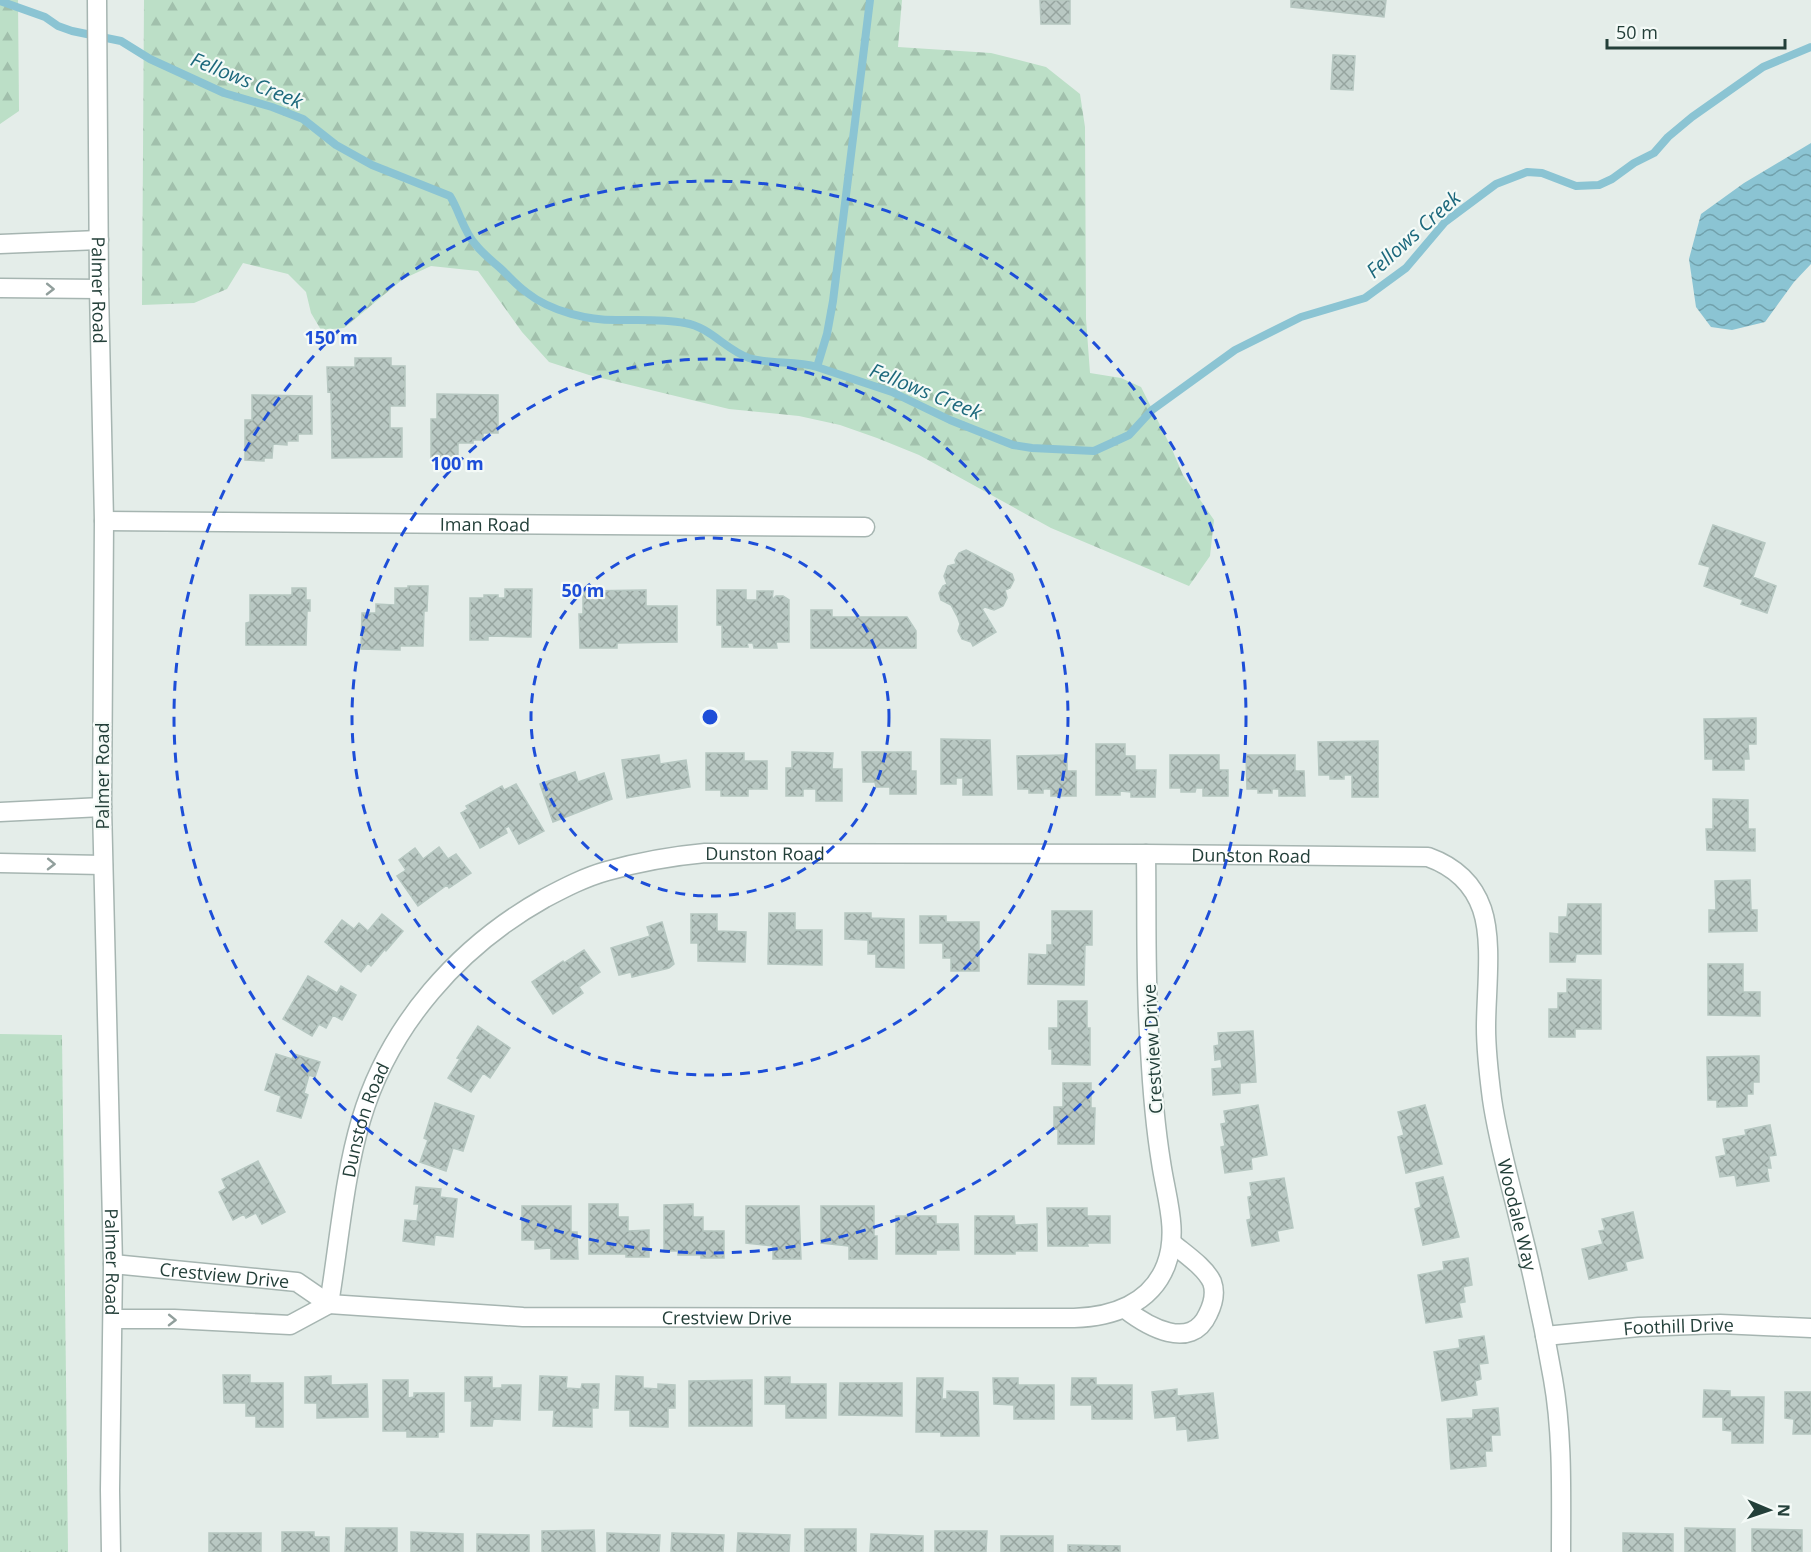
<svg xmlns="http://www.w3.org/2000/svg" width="1811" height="1552" font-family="'Open Sans',sans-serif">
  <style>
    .grass { fill: url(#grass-tufts) }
    .forest { fill: url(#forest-firs) }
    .water { fill: url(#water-waves) }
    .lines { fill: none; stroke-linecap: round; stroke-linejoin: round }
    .stream { stroke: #8bc4d3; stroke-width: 8 }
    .building { fill: url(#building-cross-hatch); stroke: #b6c7c1; stroke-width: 1.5 }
    .minor-casing { stroke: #a6b5b1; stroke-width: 21 }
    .minor { stroke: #fff; stroke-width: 18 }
    .oneway { stroke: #919f9c }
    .ring { fill: none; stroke: #1d4ed8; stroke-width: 3; stroke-dasharray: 10 8 }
    .labels { text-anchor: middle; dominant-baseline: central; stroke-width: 4.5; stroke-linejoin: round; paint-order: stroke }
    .street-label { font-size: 18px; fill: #233f39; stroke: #f4faf7 }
    .water-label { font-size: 20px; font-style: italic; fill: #1c687c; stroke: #f4faf7 }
    .centre { fill: #1d4ed8; stroke: #f4faf7; stroke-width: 3 }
    .ring-label { font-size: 18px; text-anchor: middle; font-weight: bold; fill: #1d4ed8; stroke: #f4faf7; stroke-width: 4.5; stroke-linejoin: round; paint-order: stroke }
  </style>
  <defs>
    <pattern id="grass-tufts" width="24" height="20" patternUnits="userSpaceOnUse" patternTransform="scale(1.5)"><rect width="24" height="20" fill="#bcdfc7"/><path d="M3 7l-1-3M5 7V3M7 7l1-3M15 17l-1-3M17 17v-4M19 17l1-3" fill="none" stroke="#a1c0ac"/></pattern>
    <pattern id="forest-firs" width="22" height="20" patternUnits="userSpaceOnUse" patternTransform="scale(1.5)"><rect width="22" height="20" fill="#bcdfc7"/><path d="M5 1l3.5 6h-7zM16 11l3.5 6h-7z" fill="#a1c0ac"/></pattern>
    <pattern id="water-waves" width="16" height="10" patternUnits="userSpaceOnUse" patternTransform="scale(1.5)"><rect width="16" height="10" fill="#8bc4d3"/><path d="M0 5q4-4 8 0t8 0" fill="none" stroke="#71a1ac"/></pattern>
    <pattern id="building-cross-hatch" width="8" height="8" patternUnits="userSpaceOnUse" patternTransform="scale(1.5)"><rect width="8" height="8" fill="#b9c8c3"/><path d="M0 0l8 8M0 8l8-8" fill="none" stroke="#96a49f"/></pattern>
  </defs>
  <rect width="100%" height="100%" fill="#e4ede9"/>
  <path class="grass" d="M 0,1034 L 62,1035 L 68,1552 L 0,1552 Z"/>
  <path class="forest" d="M 0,0 L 18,0 L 19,111 L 0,124 Z
    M 144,0 L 902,0 L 898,47 L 991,53 L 1046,67 L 1080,94 L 1085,127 L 1086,319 L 1090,373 L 1121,378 L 1141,387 L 1171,447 L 1183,475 L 1214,520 L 1210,556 L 1189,586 L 1051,528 L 919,455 L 877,438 L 840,425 L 799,416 L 729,409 L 589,375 L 549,362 L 522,332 L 478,271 L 431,266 L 403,279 L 344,328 L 321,330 L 311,313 L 306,292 L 288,274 L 243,263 L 227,289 L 194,303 L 142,305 Z"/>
  <path class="water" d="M 1811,143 L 1811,264 L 1794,282 L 1765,322 L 1732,330 L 1711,327 L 1696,307 L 1689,259 L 1701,214 L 1744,183 Z"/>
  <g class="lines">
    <path class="stream" d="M 0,1 L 45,17 L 58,26 L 72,31 L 121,41 L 150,59 L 224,93 L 272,107 L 303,119 L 336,145 L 372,165 L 450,196 C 460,212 463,231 476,245 C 482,253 491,260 499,267 C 508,275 516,285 526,292 C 551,312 590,321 621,320 C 642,320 664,319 685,323 C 710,327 726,350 749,358 C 771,365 795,360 817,367 L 892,392 L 950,420 L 1013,445 L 1032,448 L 1094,451 L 1129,435 L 1152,410 L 1235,350 L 1301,317 L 1365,298 L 1406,268 L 1445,222 L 1496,184 L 1527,172 L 1542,173 L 1576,186 L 1599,185 L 1612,179 L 1634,163 L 1654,153 L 1668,137 L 1692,117 L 1763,67 L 1811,47
      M 817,367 L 827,334 L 833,301 L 870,0"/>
  </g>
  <path class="building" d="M 1040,0 L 1070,0 L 1070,24 L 1041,24 Z
    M 1291,0 L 1386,0 L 1384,17 L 1291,7 Z
    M 1333,55 L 1355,56 L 1353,90 L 1331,89 Z
    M 355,358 L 391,358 L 391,366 L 405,366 L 405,406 L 390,406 L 390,428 L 402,428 L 402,457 L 332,458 L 331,391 L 328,392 L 327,367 L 355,367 Z
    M 437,394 L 498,395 L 498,433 L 483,433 L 483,440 L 473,440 L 473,443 L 458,443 L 458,458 L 431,459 L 431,419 L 437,419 Z
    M 252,395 L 312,396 L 312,434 L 298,434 L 298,441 L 287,441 L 287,445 L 273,444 L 272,458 L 264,458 L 264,461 L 245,460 L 245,420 L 252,420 Z
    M 1713,525 L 1765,543 L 1753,577 L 1776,586 L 1767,613 L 1741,604 L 1743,600 L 1704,586 L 1710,567 L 1699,564 Z
    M 966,550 L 1012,574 L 1014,580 L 1010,588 L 1005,590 L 1007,598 L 1003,606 L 994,610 L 985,607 L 982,609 L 996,632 L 973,646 L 971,642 L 962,639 L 958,631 L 960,624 L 958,618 L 951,605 L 941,600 L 939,593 L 943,586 L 947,584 L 944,576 L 948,566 L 956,564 L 955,560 L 959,553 Z
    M 408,586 L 428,586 L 427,611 L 424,611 L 423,646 L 400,646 L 400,650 L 361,649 L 362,613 L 376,613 L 376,604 L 395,605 L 395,588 L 408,588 Z
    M 292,588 L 306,588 L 306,600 L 310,600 L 310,611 L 307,611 L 306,645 L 246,645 L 246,623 L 250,622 L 250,595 L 292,595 Z
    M 505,589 L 532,589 L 531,637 L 488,636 L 488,640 L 470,640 L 470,598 L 484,598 L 484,595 L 498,595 L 498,598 L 505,598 Z
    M 646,590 L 646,606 L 677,606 L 677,642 L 617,643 L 617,648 L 580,648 L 579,614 L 583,614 L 583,591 Z
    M 717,590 L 746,590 L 746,600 L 757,600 L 757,591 L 773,591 L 772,600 L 776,596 L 783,596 L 789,600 L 789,642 L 776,642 L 777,648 L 754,648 L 753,643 L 747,643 L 748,647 L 722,647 L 722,625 L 717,625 Z
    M 811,610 L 832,610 L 832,617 L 907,617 L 916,631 L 916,648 L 811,648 Z
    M 1756,718 L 1756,744 L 1748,744 L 1749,759 L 1744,759 L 1744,770 L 1713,770 L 1713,759 L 1705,759 L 1704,719 Z
    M 941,739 L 990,740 L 992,795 L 963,795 L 963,778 L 956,778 L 956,784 L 941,784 Z
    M 1378,741 L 1378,797 L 1352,797 L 1352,775 L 1344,775 L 1344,779 L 1330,779 L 1330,775 L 1319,775 L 1318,742 Z
    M 1096,744 L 1125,744 L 1125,756 L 1135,756 L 1135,770 L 1156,770 L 1155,797 L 1131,797 L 1131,792 L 1120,791 L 1120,795 L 1096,795 Z
    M 792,752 L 833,753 L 832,769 L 842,769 L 842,801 L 816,801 L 816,789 L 803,789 L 803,796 L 786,796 L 786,768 L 792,768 Z
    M 862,752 L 911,752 L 911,771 L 916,771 L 916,794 L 890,794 L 890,787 L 876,787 L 875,782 L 863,782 Z
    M 706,753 L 744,753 L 744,761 L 767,761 L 767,789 L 748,789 L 748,796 L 721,796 L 721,790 L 706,790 Z
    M 659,755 L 660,764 L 686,760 L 690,787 L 627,798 L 622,760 Z
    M 1067,755 L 1067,771 L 1076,771 L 1076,796 L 1051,796 L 1051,789 L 1043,789 L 1043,793 L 1029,793 L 1029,789 L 1018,789 L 1017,756 Z
    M 1170,755 L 1219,755 L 1219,770 L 1228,770 L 1228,796 L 1203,796 L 1203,788 L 1196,788 L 1195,792 L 1181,792 L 1181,788 L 1170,788 Z
    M 1246,755 L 1295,755 L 1295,771 L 1304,771 L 1305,796 L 1279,796 L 1279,789 L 1272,789 L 1272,793 L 1258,793 L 1258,789 L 1247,789 Z
    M 575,772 L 578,782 L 604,773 L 612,799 L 553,822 L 540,784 Z
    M 516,784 L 544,831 L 519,844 L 509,826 L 505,828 L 507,833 L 480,848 L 461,813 L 468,809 L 466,806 L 502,786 L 504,790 Z
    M 1713,799 L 1748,800 L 1748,829 L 1755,829 L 1755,851 L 1707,850 L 1706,829 L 1713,829 Z
    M 439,847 L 448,859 L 456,854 L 471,873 L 449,888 L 447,885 L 418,906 L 397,876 L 406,870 L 399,860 L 415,848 L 423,859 Z
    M 1750,880 L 1751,910 L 1757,910 L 1757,931 L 1709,932 L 1709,910 L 1716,910 L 1715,881 Z
    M 1568,904 L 1601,904 L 1601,954 L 1576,954 L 1575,962 L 1550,962 L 1550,933 L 1559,934 L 1559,917 L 1567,917 Z
    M 1052,911 L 1092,911 L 1092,945 L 1085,945 L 1084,985 L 1028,984 L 1029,954 L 1047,955 L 1047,945 L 1052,945 Z
    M 769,913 L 795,913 L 795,930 L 822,930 L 822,965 L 768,964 Z
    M 845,913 L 871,913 L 871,918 L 904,919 L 904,968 L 876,967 L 876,954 L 868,954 L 868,940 L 845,939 Z
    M 382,914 L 403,931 L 386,951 L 385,949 L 371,966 L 368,963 L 361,972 L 325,942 L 342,920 L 354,929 L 359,923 L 368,931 Z
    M 691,914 L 717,914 L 717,931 L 746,932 L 745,962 L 698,961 L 698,943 L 691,943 Z
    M 920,916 L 946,916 L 946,922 L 979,922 L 979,971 L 951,971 L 951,958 L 943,958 L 943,943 L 920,943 Z
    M 662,922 L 674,964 L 669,968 L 632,977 L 631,972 L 619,975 L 611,948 L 650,936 L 647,927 Z
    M 584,950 L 600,972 L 579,987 L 583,993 L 553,1014 L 532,982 L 563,961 L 564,963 Z
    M 1708,964 L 1743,964 L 1743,992 L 1760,992 L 1760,1016 L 1708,1015 Z
    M 308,976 L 337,993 L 341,986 L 356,995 L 342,1020 L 333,1015 L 326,1028 L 319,1024 L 312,1036 L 283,1019 Z
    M 1567,979 L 1601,980 L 1601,1029 L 1575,1029 L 1575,1037 L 1549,1037 L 1549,1009 L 1558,1009 L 1558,993 L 1567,993 Z
    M 1058,1001 L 1087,1001 L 1087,1028 L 1090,1028 L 1090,1065 L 1052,1064 L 1052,1049 L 1049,1049 L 1049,1028 L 1058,1028 Z
    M 478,1026 L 510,1048 L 490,1078 L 483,1073 L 471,1092 L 448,1078 L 460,1059 L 457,1058 Z
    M 1253,1031 L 1256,1082 L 1240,1083 L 1240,1093 L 1213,1095 L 1212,1069 L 1222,1068 L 1221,1059 L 1215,1060 L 1214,1046 L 1219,1045 L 1218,1033 Z
    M 276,1054 L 292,1059 L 294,1054 L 320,1062 L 315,1077 L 309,1075 L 304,1093 L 308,1095 L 301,1118 L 277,1111 L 281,1096 L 265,1090 Z
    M 1759,1056 L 1759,1082 L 1753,1082 L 1753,1094 L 1747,1094 L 1747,1106 L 1717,1107 L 1717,1100 L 1708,1100 L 1707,1057 Z
    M 1063,1083 L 1091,1083 L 1091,1108 L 1095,1108 L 1094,1144 L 1058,1144 L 1058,1129 L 1054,1129 L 1054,1107 L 1063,1107 Z
    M 435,1103 L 474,1116 L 463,1151 L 453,1148 L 446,1171 L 420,1162 L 428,1140 L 424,1138 Z
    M 1258,1105 L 1267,1155 L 1251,1158 L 1252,1169 L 1225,1173 L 1221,1147 L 1225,1146 L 1221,1124 L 1226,1123 L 1224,1111 Z
    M 1425,1105 L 1442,1164 L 1406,1173 L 1398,1137 L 1404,1135 L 1398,1112 Z
    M 1770,1125 L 1776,1155 L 1769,1156 L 1771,1168 L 1767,1168 L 1769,1181 L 1737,1186 L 1735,1175 L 1720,1177 L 1716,1157 L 1726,1155 L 1723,1139 L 1746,1135 L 1745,1130 Z
    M 258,1161 L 285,1212 L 262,1224 L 256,1213 L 246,1218 L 244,1214 L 233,1220 L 219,1192 L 226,1188 L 222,1179 Z
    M 1443,1177 L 1459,1237 L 1423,1245 L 1415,1209 L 1421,1207 L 1416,1183 Z
    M 1284,1178 L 1293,1228 L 1277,1231 L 1279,1241 L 1252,1246 L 1247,1220 L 1251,1219 L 1248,1197 L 1252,1196 L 1250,1183 Z
    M 416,1187 L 441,1189 L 440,1197 L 457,1199 L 453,1237 L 435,1235 L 434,1245 L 403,1241 L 405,1220 L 417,1221 L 419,1204 L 414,1204 Z
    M 589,1204 L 618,1204 L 618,1217 L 628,1217 L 628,1231 L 649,1230 L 649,1257 L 626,1257 L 626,1254 L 589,1254 Z
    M 693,1204 L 693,1217 L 703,1217 L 703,1231 L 724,1231 L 724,1258 L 701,1258 L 701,1255 L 678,1255 L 678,1251 L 664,1251 L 664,1205 Z
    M 522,1206 L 571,1206 L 571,1232 L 577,1232 L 578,1259 L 551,1259 L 551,1248 L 535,1249 L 535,1240 L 522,1240 Z
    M 746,1206 L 799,1206 L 801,1259 L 773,1259 L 773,1246 L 746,1243 Z
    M 821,1206 L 874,1206 L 874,1236 L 877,1236 L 877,1259 L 849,1259 L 849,1246 L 821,1243 Z
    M 1047,1208 L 1087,1208 L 1087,1216 L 1110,1216 L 1110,1243 L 1087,1243 L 1088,1246 L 1048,1246 Z
    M 1633,1212 L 1643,1258 L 1625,1262 L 1627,1270 L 1589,1279 L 1582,1249 L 1603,1244 L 1599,1231 L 1605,1230 L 1602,1219 Z
    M 896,1216 L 936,1216 L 936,1224 L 958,1224 L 959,1250 L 936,1250 L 936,1254 L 896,1254 Z
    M 975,1216 L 1014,1216 L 1015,1225 L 1037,1224 L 1037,1251 L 1015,1251 L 1015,1254 L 975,1254 Z
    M 1468,1258 L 1472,1285 L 1463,1287 L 1465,1302 L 1459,1303 L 1462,1317 L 1426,1323 L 1418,1275 L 1444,1270 L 1443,1262 Z
    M 1484,1336 L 1488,1363 L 1479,1364 L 1481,1379 L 1475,1381 L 1477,1395 L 1442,1401 L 1434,1352 L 1460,1348 L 1459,1340 Z
    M 223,1375 L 250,1375 L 250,1383 L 283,1383 L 283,1427 L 256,1427 L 256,1416 L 246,1416 L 246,1403 L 224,1403 Z
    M 331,1376 L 331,1385 L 367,1384 L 368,1417 L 317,1418 L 317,1403 L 305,1403 L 305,1377 Z
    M 540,1376 L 567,1377 L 566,1388 L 581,1389 L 582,1384 L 599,1384 L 598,1408 L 592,1408 L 592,1427 L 553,1426 L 554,1410 L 539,1410 Z
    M 616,1376 L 643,1377 L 643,1388 L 658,1389 L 658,1384 L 675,1385 L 675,1408 L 668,1408 L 668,1427 L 630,1426 L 630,1410 L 615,1410 Z
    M 465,1377 L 492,1377 L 492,1388 L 502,1388 L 502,1385 L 521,1385 L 520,1420 L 493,1419 L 492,1426 L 471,1426 L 472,1401 L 465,1401 Z
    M 765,1377 L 790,1377 L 790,1384 L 826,1384 L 826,1418 L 786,1418 L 786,1404 L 765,1404 Z
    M 917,1378 L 943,1378 L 942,1399 L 947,1399 L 947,1391 L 978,1392 L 979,1436 L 941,1436 L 941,1432 L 916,1432 Z
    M 993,1378 L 1018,1378 L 1018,1385 L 1054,1385 L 1054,1419 L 1014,1419 L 1014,1405 L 994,1404 Z
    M 1072,1378 L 1096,1378 L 1096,1385 L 1132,1385 L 1132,1419 L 1092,1419 L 1092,1405 L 1071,1405 Z
    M 383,1380 L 408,1380 L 408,1398 L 414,1397 L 414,1393 L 444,1393 L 444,1432 L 438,1432 L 438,1437 L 407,1437 L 407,1431 L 383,1431 Z
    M 752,1380 L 752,1426 L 689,1426 L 689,1381 Z
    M 840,1383 L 902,1383 L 902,1416 L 839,1415 Z
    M 1177,1389 L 1177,1396 L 1213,1393 L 1218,1438 L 1188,1441 L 1187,1429 L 1177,1430 L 1176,1416 L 1155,1418 L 1152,1392 Z
    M 1704,1390 L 1730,1391 L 1730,1397 L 1764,1397 L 1763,1443 L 1732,1443 L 1732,1431 L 1723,1430 L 1723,1417 L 1703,1417 Z
    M 1785,1392 L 1811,1392 L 1811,1434 L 1793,1434 L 1794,1419 L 1785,1418 Z
    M 1498,1408 L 1500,1435 L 1491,1435 L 1492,1451 L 1485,1451 L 1486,1466 L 1451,1469 L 1447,1419 L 1473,1418 L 1473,1410 Z
    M 346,1528 L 397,1528 L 397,1552 L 345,1552 Z
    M 1685,1528 L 1735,1529 L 1735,1552 L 1685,1552 Z
    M 805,1529 L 856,1529 L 856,1552 L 805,1552 Z
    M 1752,1529 L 1802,1530 L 1802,1552 L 1752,1552 Z
    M 594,1530 L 595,1552 L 542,1552 L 542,1531 Z
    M 935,1531 L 987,1531 L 986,1552 L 935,1552 Z
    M 282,1532 L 314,1532 L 314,1537 L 329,1537 L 329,1552 L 282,1552 Z
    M 411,1532 L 463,1534 L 463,1552 L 411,1552 Z
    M 209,1533 L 261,1533 L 261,1552 L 209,1552 Z
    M 607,1533 L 660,1535 L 659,1552 L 607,1552 Z
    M 672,1533 L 724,1535 L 723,1552 L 671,1552 Z
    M 738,1533 L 790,1535 L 789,1552 L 737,1552 Z
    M 1623,1533 L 1673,1534 L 1673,1552 L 1623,1552 Z
    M 477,1534 L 529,1535 L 529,1552 L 477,1552 Z
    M 871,1534 L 923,1536 L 923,1552 L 870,1552 Z
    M 1001,1536 L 1053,1536 L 1053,1552 L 1001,1552 Z
    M 1068,1545 L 1120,1546 L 1120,1552 L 1068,1552 Z"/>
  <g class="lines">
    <g class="minor-casing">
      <g id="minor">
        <path id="s1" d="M 97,0 L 99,289 L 104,521 L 102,807 L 113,1264 L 110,1490 L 111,1552"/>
        <path d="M 0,244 L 99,240"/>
        <path d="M 0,288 L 99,289"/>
        <path id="s2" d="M 104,521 L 865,527"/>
        <path d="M 0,812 L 102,807"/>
        <path d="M 0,863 L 103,865"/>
        <path id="s3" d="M 113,1264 L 297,1282 L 329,1304 L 523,1317 L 1074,1318 C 1112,1317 1151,1304 1166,1265 C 1179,1231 1166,1197 1161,1162 C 1155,1125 1152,1087 1150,1049 C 1145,985 1147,919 1146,854"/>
        <path id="s4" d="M 329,1304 C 339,1244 344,1177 361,1120 C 389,1025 459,946 545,898 C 564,888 585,877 607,871 C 639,862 672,856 705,853 L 1146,854 L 1428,857 C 1453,866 1473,883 1482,909 C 1493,941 1486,992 1486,1027 C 1486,1050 1489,1076 1492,1099 C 1498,1141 1510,1182 1520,1224 C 1533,1275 1544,1327 1553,1379 C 1563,1435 1561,1495 1561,1552"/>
        <path d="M 1125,1309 C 1147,1326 1191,1352 1208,1314 C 1213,1304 1216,1293 1212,1282 C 1205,1267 1185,1254 1172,1243"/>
        <path d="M 113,1319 L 174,1319 L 290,1325 L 329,1304"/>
        <path id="s5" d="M 1545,1336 L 1639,1327 L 1720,1324 L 1811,1328"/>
      </g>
    </g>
    <use href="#minor" class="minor"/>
  </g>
  <defs><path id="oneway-chevron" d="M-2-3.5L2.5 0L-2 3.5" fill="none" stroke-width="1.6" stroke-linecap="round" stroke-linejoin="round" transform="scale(1.5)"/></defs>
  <g class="oneway">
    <use href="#oneway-chevron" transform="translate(50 289) rotate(1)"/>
    <use href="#oneway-chevron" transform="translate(51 864) rotate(1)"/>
    <use href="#oneway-chevron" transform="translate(172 1320) rotate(1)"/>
  </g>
  <g class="ring">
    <circle cx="710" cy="717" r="179"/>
    <circle cx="710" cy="717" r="358"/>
    <circle cx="710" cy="717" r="536"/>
  </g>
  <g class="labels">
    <g class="street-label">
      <text stroke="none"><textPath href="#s1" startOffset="290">Palmer Road</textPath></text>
      <text stroke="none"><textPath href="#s2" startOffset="381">Iman Road</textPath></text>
      <text transform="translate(102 776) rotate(-90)">Palmer Road</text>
      <text stroke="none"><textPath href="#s4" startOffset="710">Dunston Road</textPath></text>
      <text stroke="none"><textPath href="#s4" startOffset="1196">Dunston Road</textPath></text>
      <text transform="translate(1152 1049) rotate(-93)">Crestview Drive</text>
      <text stroke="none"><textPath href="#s4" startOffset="188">Dunston Road</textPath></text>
      <text stroke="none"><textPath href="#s4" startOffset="1760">Woodale Way</textPath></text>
      <text stroke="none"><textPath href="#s1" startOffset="1262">Palmer Road</textPath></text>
      <text stroke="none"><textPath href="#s3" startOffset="112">Crestview Drive</textPath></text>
      <text stroke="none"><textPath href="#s3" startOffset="622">Crestview Drive</textPath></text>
      <text stroke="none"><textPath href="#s5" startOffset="134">Foothill Drive</textPath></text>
    </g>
    <g class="water-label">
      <text transform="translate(247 80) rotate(22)">Fellows Creek</text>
      <text transform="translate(1413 234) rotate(-42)">Fellows Creek</text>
      <text transform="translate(926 391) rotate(22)">Fellows Creek</text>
    </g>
  </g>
  <circle cx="710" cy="717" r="9" class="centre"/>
  <g class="ring-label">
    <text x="331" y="344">150 m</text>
    <text x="457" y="470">100 m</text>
    <text x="583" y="597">50 m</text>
  </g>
  <g transform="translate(1769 1510) rotate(92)" stroke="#f4faf7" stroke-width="4.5" paint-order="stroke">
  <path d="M0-4.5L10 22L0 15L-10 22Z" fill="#233f39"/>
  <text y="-9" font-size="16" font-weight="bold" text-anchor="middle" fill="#233f39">N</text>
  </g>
  <path d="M1607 39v9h178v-9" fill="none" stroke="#233f39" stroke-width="3"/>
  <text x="1616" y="39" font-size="18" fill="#233f39" stroke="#f4faf7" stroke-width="4.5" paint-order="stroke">50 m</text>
</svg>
